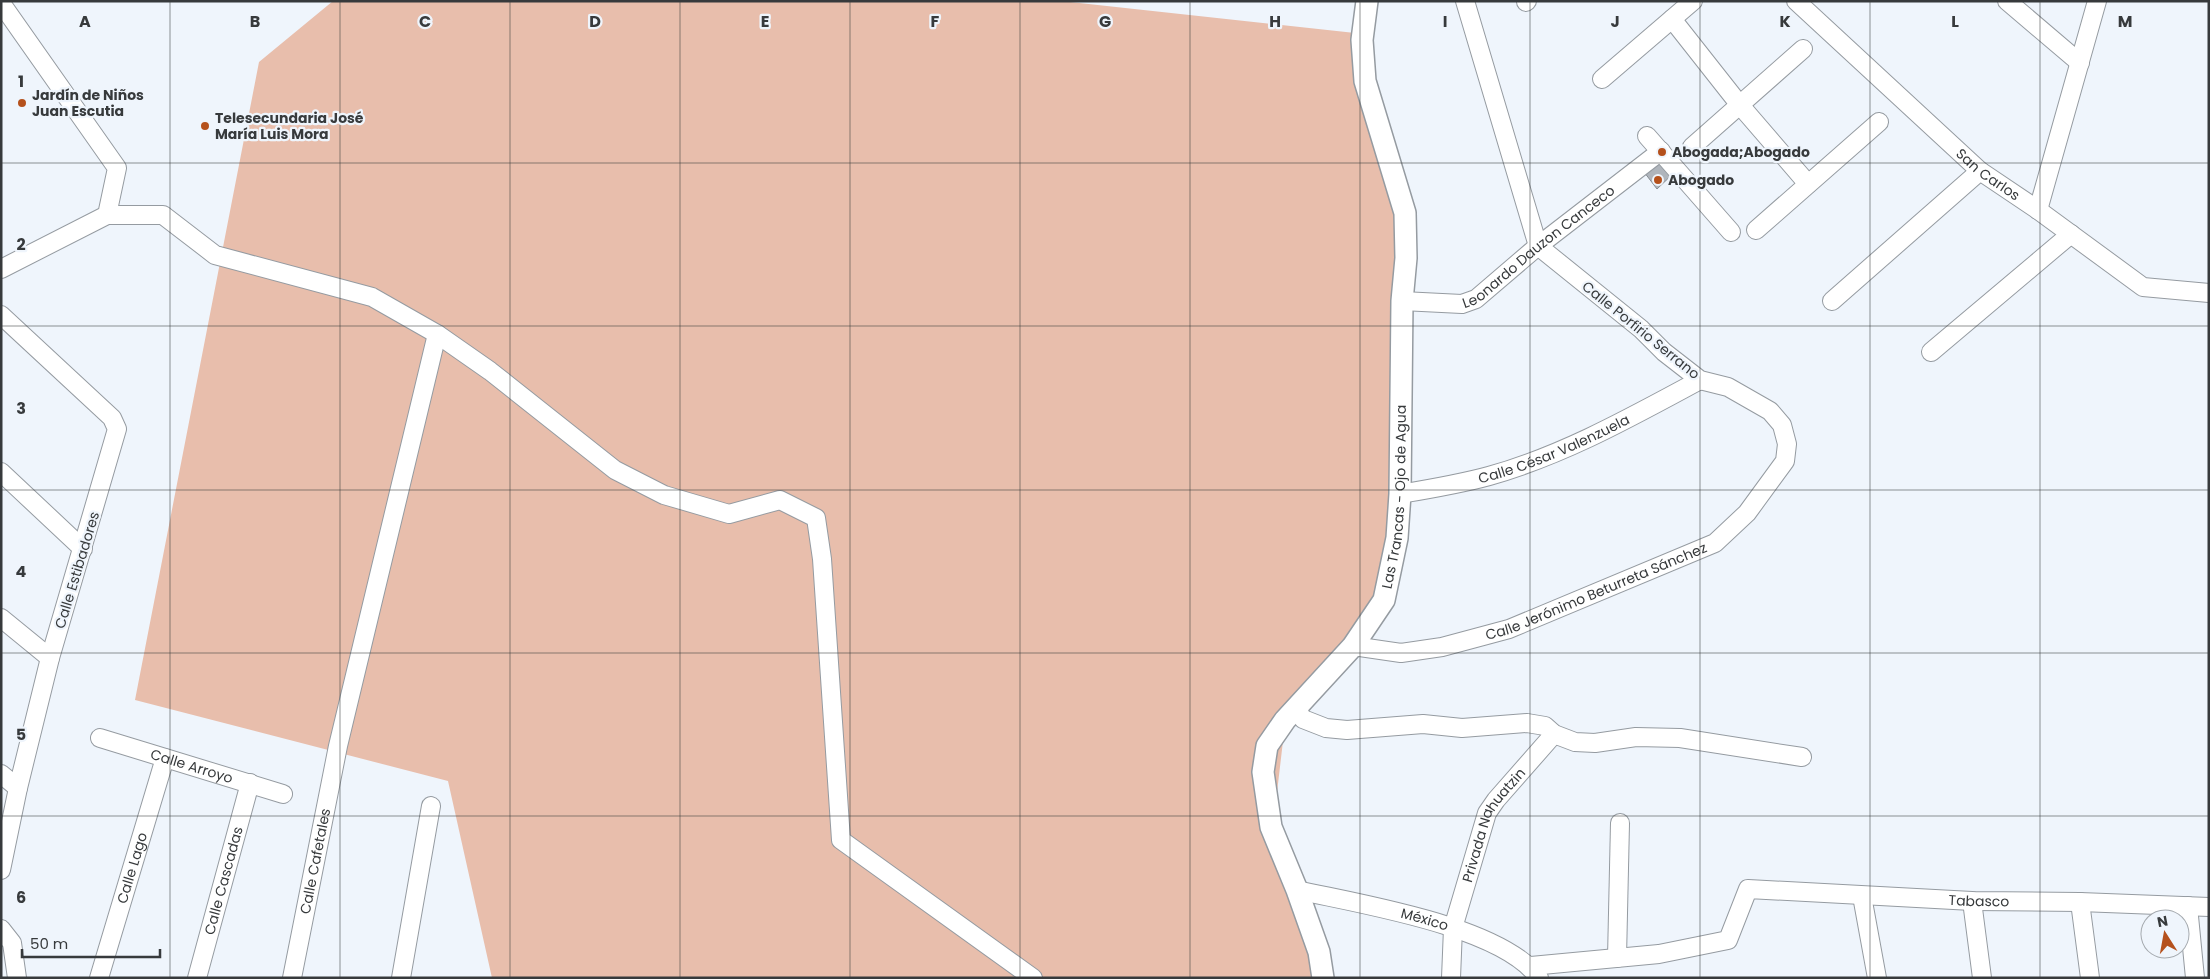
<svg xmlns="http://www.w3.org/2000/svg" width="2210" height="979" font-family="Poppins,sans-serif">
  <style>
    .green { fill: #e8beac }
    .building { fill: #afb5bc; stroke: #878d93 }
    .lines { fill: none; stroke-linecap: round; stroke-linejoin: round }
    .minor-casing { stroke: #959ba1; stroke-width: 20 }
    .tertiary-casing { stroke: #959ba1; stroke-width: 24 }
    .minor { stroke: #fff; stroke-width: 18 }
    .tertiary { stroke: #fff; stroke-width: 21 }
    .grid { fill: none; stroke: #373a3c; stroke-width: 1; stroke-opacity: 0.55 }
    .poi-dot { fill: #b5511c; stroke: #eff5fc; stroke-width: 2 }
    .labels { text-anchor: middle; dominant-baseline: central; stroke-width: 4.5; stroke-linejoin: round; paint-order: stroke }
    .poi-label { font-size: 14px; font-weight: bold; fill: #373a3c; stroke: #eff5fc; text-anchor: start }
    .street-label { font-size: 14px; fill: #373a3c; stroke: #eff5fc }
    .grid-label { font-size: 16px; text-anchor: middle; font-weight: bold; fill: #373a3c; stroke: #eff5fc; stroke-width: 4.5; stroke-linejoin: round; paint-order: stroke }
  </style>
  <rect width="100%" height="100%" fill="#eff5fc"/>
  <path class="green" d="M 333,1 L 1061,1 L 1355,33 L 1412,232 L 1386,590 L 1285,724 L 1274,818 L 1314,978 L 492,978 L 448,781 L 135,700 L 259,62 Z"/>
  <path class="building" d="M 1662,152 L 1677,170 L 1657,189 L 1641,168 Z"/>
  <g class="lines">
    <g class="minor-casing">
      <g id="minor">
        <path id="s1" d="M 1796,1 L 1980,171 L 2038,210 L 2143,287 L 2209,293"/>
        <path d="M 2007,1 L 2080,63"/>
        <path d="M 1526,2 L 1527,1"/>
        <path d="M 1,3 L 117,168 L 107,215 L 1,269"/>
        <path d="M 1672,19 L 1739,104 L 1808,184"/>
        <path d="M 1602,79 L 1693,1"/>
        <path d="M 1647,136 L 1731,232"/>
        <path d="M 1692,147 L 1803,49"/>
        <path d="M 2038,210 L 2097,1"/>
        <path d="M 107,215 L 163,215 L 215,255 L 372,297 L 437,334 L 490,371 L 615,470 L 664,495 L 729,514 L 780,500 L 816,518 L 822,559 L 841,840 L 1033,978"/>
        <path d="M 1756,230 L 1879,122"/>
        <path id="s2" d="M 1402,301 L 1462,304 L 1476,299 L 1538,246 L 1661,151"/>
        <path d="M 1832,301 L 1980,171"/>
        <path d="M 1,315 L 112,418 L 117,429 L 50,658 L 18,788 L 1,870"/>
        <path d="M 1931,352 L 2071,234"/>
        <path d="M 1,472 L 83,549"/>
        <path id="s3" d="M 1400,494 C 1430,489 1460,484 1489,476 C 1564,455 1633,416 1700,380"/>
        <path d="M 1,618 L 50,658"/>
        <path id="s4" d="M 1353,646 L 1401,653 L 1442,647 L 1509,629 L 1715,543 L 1747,513 L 1785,461 L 1787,444 L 1782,425 L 1770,411 L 1728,387 L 1700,380 L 1664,352 L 1641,329 L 1538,246 L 1465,1"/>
        <path d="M 1296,708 L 1303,719 L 1326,728 L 1347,730 L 1423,724 L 1462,728 L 1527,723 L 1545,726 L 1554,734 L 1575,742 L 1595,743 L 1636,737 L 1680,738 L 1802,757"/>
        <path id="s5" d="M 100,738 L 283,794"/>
        <path d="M 1,774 L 18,788"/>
        <path id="s6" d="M 1297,890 C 1359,904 1502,926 1539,978"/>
        <path d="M 1862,896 L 1877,978"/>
        <path d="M 1972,901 L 1982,978"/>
        <path d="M 2080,902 L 2090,978"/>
        <path d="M 2188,906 L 2195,978"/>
        <path d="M 1,929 L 12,943 L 17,978"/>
        <path d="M 1617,958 L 1620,823"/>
        <path id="s7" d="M 1531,966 L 1659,954 L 1728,940 L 1748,889 L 1972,901 L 2080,902 L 2209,907"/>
        <path id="s8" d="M 99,978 L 165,758"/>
        <path id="s9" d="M 197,978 L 250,783"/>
        <path id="s10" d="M 292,978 L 338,746 L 437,334"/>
        <path d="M 401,978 L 431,806"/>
        <path id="s11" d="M 1451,978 L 1453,928 L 1487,813 L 1496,800 L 1554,734"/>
      </g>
    </g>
    <g class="tertiary-casing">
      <g id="tertiary">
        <path id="s12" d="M 1323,978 L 1319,952 L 1297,890 L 1271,827 L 1263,772 L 1267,746 L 1285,720 L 1353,646 L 1384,600 L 1397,538 L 1400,494 L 1402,301 L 1406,258 L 1405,213 L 1365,81 L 1362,40 L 1367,1"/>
      </g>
    </g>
    <use href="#minor" class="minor"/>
    <use href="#tertiary" class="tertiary"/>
  </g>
  <path class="grid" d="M 170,1 L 170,978M 340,1 L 340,978M 510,1 L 510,978M 680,1 L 680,978M 850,1 L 850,978M 1020,1 L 1020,978M 1190,1 L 1190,978M 1360,1 L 1360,978M 1530,1 L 1530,978M 1700,1 L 1700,978M 1870,1 L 1870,978M 2040,1 L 2040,978M 1,163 L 2209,163M 1,326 L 2209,326M 1,490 L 2209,490M 1,653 L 2209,653M 1,816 L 2209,816"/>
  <g class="poi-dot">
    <circle cx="22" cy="103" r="5"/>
    <circle cx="205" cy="126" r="5"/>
    <circle cx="1662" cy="152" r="5"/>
    <circle cx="1658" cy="180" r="5"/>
  </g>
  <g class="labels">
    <g class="poi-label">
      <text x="32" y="95">Jardín de Niños<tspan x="32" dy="16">Juan Escutia</tspan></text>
      <text x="215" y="118">Telesecundaria José<tspan x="215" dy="16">María Luis Mora</tspan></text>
      <text x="1672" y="152">Abogada;Abogado</text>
      <text x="1668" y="180">Abogado</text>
    </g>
    <g class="street-label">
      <text stroke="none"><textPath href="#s1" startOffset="259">San Carlos</textPath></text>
      <text stroke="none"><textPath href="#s2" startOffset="156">Leonardo Dauzon Canceco</textPath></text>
      <text transform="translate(1641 330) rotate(39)">Calle Porfirio Serrano</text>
      <text stroke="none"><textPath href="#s3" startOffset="161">Calle César Valenzuela</textPath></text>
      <text stroke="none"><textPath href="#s12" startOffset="534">Las Trancas - Ojo de Agua</textPath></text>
      <text transform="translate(77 570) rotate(-73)">Calle Estibadores</text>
      <text stroke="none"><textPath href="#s4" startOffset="254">Calle Jerónimo Beturreta Sánchez</textPath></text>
      <text stroke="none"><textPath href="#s5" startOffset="96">Calle Arroyo</textPath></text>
      <text stroke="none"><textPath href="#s11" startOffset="162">Privada Nahuatzin</textPath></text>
      <text stroke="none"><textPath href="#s10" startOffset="119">Calle Cafetales</textPath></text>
      <text stroke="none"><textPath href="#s8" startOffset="115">Calle Lago</textPath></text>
      <text stroke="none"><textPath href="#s9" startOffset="101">Calle Cascadas</textPath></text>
      <text stroke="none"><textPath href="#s7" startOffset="485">Tabasco</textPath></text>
      <text stroke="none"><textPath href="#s6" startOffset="131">México</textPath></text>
    </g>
  </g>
  <g class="grid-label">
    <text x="85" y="27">A</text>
    <text x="255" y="27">B</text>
    <text x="425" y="27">C</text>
    <text x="595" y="27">D</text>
    <text x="765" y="27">E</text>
    <text x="935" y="27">F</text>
    <text x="1105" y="27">G</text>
    <text x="1275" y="27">H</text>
    <text x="1445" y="27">I</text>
    <text x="1615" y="27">J</text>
    <text x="1785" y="27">K</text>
    <text x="1955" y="27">L</text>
    <text x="2125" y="27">M</text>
    <text x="21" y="87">1</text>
    <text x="21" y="250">2</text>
    <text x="21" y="414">3</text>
    <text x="21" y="577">4</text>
    <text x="21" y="740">5</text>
    <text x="21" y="903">6</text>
  </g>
  <rect width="2210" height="979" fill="none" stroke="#373a3c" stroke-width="5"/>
  <g transform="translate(2165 934) rotate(349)"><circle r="24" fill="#eff5fc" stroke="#a5aaaf"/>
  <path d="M0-4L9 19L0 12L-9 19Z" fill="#b5511c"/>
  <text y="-8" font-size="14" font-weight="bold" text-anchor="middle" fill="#373a3c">N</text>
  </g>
  <path d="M22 949v8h138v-8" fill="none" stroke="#373a3c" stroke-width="2.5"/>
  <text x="30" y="949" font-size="15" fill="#373a3c" stroke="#eff5fc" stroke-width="4" paint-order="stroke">50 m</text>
</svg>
